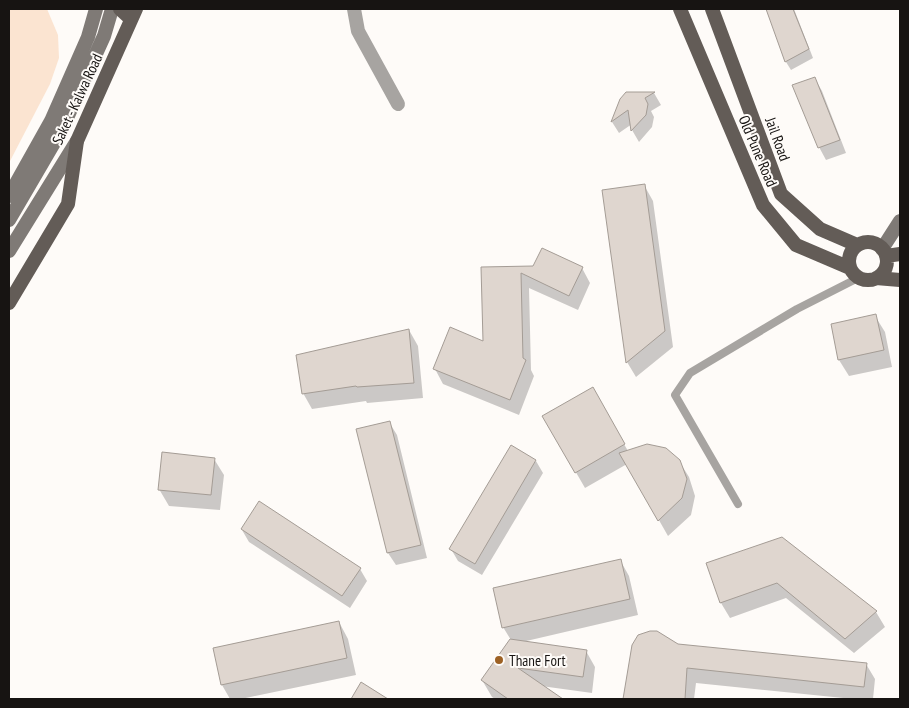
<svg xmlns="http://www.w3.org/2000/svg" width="909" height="708" font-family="'PT Sans Narrow',sans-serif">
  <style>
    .green { fill: #fbe4d1 }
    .shadow { fill: #0003 }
    .building { fill: #dfd6cf; stroke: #a49c95 }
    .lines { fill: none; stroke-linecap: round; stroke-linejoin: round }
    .service { stroke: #a7a4a1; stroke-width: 8 }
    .minor { stroke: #a7a4a1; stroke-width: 14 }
    .secondary { stroke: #7f7a76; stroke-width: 14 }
    .primary { stroke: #635c57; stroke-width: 14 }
    .poi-dot { fill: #9d6124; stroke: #fefbf8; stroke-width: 2 }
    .labels { text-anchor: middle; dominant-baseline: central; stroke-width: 4; stroke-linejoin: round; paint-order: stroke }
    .street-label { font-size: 15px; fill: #171412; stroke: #fefbf8 }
    .poi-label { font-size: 15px; fill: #171412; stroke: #fefbf8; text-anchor: start }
  </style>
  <rect width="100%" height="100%" fill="#fefbf8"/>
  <path class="green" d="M 9,9 L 47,9 L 58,35 L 59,58 L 50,84 L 9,163 Z"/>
  <path class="shadow" d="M 767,9 L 794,9 L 813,58 L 791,70 L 786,62 Z
    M 815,79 L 822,91 L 846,153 L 826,160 L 819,147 Z
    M 627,93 L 654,93 L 661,105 L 651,111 L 654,117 L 652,127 L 639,142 L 632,130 L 632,124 L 619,133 L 612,122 L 621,99 Z
    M 644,185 L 653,201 L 673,347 L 636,377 L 627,362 L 603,191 Z
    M 534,268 L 582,268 L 590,283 L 578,310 L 529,288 L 531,370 L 534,376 L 519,415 L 443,384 L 435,369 L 484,343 L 482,269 Z
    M 875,316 L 885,332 L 892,367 L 849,376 L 839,360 Z
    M 409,330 L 418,346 L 423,398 L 367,403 L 366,401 L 312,409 L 303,393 Z
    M 592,389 L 628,451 L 679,461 L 689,477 L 695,496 L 691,515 L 668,536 L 627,464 L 585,488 L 544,417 Z
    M 389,422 L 397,435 L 427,558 L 396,565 L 388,553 Z
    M 214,459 L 224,475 L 220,510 L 169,506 L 159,489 Z
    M 536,461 L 543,473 L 482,575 L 458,561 L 451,549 Z
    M 242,530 L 360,569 L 367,581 L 350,608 L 249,542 Z
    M 782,538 L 876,612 L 885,627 L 854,653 L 786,598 L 730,618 L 721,603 L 708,564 Z
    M 620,560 L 629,576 L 638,615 L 522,642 L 586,651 L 595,667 L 592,693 L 541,686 L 560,699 L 495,699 L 492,697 L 482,680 L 511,640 L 503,627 Z
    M 339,622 L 348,639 L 356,675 L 241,699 L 230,699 L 222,685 L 214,648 Z
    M 633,645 L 678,645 L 866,664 L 875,679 L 873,699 L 853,699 L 696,683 L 694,699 L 624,699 Z"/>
  <path class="building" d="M 766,9 L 793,9 L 809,49 L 785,62 Z
    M 815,77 L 840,140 L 818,148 L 792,85 Z
    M 626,92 L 655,92 L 645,98 L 648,104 L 646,115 L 631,131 L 628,110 L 611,122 L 620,99 Z
    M 645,184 L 665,331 L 626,363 L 602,190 Z
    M 542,248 L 583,267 L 569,296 L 521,273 L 523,358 L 526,360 L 510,400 L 433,369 L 450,327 L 483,341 L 481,267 L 533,266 Z
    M 876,314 L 884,350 L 838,360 L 831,324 Z
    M 409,329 L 414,383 L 357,387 L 356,386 L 302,394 L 296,355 Z
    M 593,387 L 625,444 L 575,473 L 542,416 Z
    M 390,421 L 421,545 L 387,553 L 356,429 Z
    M 647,444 L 666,448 L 680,460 L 687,479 L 682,498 L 658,521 L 619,453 Z
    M 511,445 L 536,460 L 475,564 L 449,549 Z
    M 162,452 L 215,458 L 211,495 L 158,490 Z
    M 259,501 L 361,568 L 342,596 L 241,529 Z
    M 782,537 L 877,611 L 845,639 L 777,583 L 720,603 L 706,563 Z
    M 621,559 L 630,599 L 502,628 L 493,588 Z
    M 339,621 L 347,658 L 221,685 L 213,648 Z
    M 650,631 L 657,631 L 678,644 L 867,663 L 864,687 L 687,668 L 685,699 L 623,699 L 632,645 L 638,635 Z
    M 510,639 L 587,650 L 583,677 L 518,668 L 563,699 L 508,699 L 481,680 Z
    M 361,682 L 388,699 L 351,699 Z"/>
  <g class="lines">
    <path class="service" d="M 738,504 L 675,395 L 690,373 L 797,309 L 858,278"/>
    <path class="minor" d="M 354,9 L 358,31 L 398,104"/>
    <path class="secondary" d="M 9,196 L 51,121 L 88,37 L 96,9
      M 9,220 L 61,131 L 104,36 L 112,9
      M 882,249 L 900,221
      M 9,251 L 77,141"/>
    <path class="primary" d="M 120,9 L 131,19
      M 680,9 L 763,205 L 796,245 L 850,268
      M 712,9 L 781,194 L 820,229 L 857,245
      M849 261a19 19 0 1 1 38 0a19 19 0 1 1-38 0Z
      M 886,256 L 900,254
      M 876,278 L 900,280
      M 9,303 L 68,204 L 77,141 L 136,9"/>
  </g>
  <circle class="poi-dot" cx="499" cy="660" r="5"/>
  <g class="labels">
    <g class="street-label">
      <text transform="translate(77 99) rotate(-65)">Saket - Kalwa Road</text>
      <text transform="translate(778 139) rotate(70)">Jail Road</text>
      <text transform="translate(758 151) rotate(67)">Old Pune Road</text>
    </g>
    <g class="poi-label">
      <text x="509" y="660">Thane Fort</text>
    </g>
  </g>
  <rect width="909" height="708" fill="none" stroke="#171412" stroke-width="20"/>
</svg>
